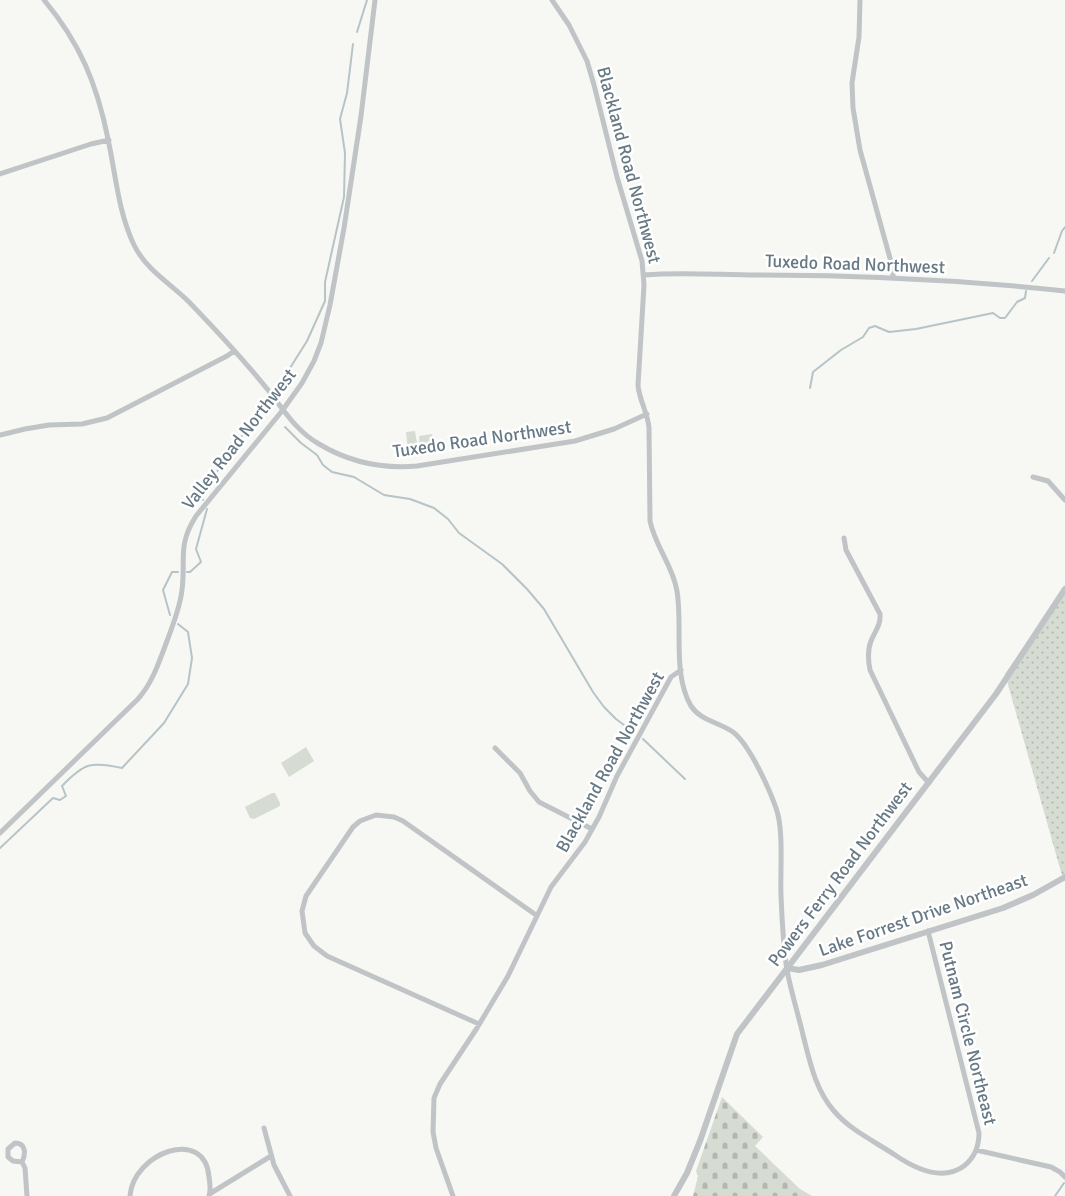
<svg xmlns="http://www.w3.org/2000/svg" width="1065" height="1196" font-family="Signika,sans-serif">
  <style>
    .green { fill: url(#green-dots) }
    .cemetery { fill: url(#cemetery-stones) }
    .pitch { fill: #d7dcd3 }
    .lines { fill: none; stroke-linecap: round; stroke-linejoin: round }
    .stream { stroke: #b7c4c7; stroke-width: 2 }
    .minor { stroke: #c0c4c7; stroke-width: 5 }
    .tertiary { stroke: #c0c4c7; stroke-width: 6 }
    .labels { text-anchor: middle; dominant-baseline: central; stroke-width: 5; stroke-linejoin: round; paint-order: stroke }
    .street-label { font-size: 18px; fill: #677984; stroke: #fff }
  </style>
  <defs>
    <pattern id="green-dots" width="8" height="8" patternUnits="userSpaceOnUse" patternTransform="scale(1.25)"><rect width="8" height="8" fill="#d7dcd3"/><path d="M2 2h.1M6 6h.1" fill="none" stroke="#b2b7b1" stroke-width="1.8" stroke-linecap="round"/></pattern>
    <pattern id="cemetery-stones" width="16" height="16" patternUnits="userSpaceOnUse" patternTransform="scale(1.25)"><rect width="16" height="16" fill="#d7dcd3"/><path d="M2 7V4a2 2 0 0 1 4 0v3zM10 15v-3a2 2 0 0 1 4 0v3z" fill="#b2b7b1"/></pattern>
  </defs>
  <rect width="100%" height="100%" fill="#f7f7f4"/>
  <path class="green" d="M 1065,588 L 1065,877 L 1063,879 L 1005,674 Z"/>
  <path class="cemetery" d="M 722,1097 L 763,1137 L 755,1146 L 800,1189 L 812,1196 L 693,1196 L 698,1176 L 696,1171 Z"/>
  <path class="pitch" d="M 415,431 L 418,449 L 408,451 L 406,432 Z
    M 432,434 L 434,447 L 420,448 L 419,436 Z
    M 306,747 L 314,761 L 289,777 L 281,763 Z
    M 272,793 L 275,793 L 280,803 L 280,806 L 254,819 L 250,818 L 245,807 Z"/>
  <g class="lines">
    <path class="stream" d="M 357,32 L 367,0
      M 1054,253 L 1062,231 L 1065,227
      M 1032,281 L 1049,258
      M 810,388 L 813,372 L 841,350 L 863,337 L 869,328 L 875,326 L 889,332 L 916,329 L 993,313 L 1000,318 L 1005,318 L 1017,302 L 1025,298 L 1026,291
      M 268,403 L 269,410
      M 285,427 L 301,443 L 317,455 L 323,465 L 332,472 L 354,477 L 384,495 L 410,499 L 434,508 L 448,519 L 459,533 L 502,564 L 527,589 L 544,609 L 593,692 L 604,707 L 616,719 L 632,731
      M 203,500 L 202,496 L 202,486 L 207,479 L 216,473 L 246,430 L 268,403 L 307,341 L 325,301 L 325,282 L 344,197 L 345,153 L 340,119 L 347,93 L 353,44
      M 187,572 L 190,572 L 201,562 L 196,549 L 207,509
      M 170,615 L 163,590 L 172,572 L 178,572
      M 643,739 L 685,779
      M 0,848 L 53,798 L 60,800 L 66,796 L 62,786 C 84,763 91,761 122,768 L 164,723 L 188,684 L 192,658 L 188,632 L 178,624
      M 1055,1196 L 1064,1183"/>
    <path class="minor" d="M 44,0 C 80,43 97,84 108,139 C 116,176 118,211 134,245 C 147,271 170,283 189,302 C 216,330 243,359 268,390 C 284,410 296,431 319,444 C 349,462 383,469 417,466 L 575,441 L 614,429 L 647,414
      M 552,0 L 569,25 L 587,61 L 594,85 L 617,177 L 642,261 L 644,285 L 638,385 C 639,400 648,413 649,428 L 650,521 C 655,546 673,566 677,591 C 683,627 672,673 691,706 C 701,721 719,722 733,732 C 749,744 769,788 776,808 C 784,829 780,871 781,895 C 782,920 783,945 787,970 C 791,992 798,1013 803,1035 C 810,1062 815,1089 834,1111 C 850,1130 874,1141 895,1155 C 914,1168 942,1182 964,1166 C 974,1158 979,1146 979,1133 L 928,931
      M 860,0 L 859,37 L 852,83 L 853,108 L 860,150 L 893,269 L 893,277
      M 0,174 L 91,144 L 109,140
      M 644,275 C 682,272 720,275 758,275 C 861,275 963,280 1065,291
      M 0,435 L 25,429 L 49,425 L 82,424 L 107,418 L 227,356 L 234,351
      M 1033,477 L 1048,481 L 1065,500
      M 844,538 L 846,550 L 880,614 C 881,625 875,631 871,641 C 867,651 868,660 870,670 L 919,772 L 929,783
      M 495,748 L 520,773 L 530,791 L 539,802 L 592,829
      M 0,833 L 138,699 C 153,682 159,662 167,641 C 173,624 180,608 182,590 C 186,559 177,546 196,516 L 282,411 L 302,383 L 314,361 L 321,343 L 330,305 L 344,228 L 361,116 L 375,0
      M 479,1024 L 327,956 L 314,946 L 305,933 L 302,911 L 306,896 L 353,827 L 360,821 L 376,815 L 394,817 L 403,821 L 536,915
      M 264,1128 L 274,1165 L 290,1196
      M 976,1150 L 1051,1167 L 1060,1172 L 1065,1177
      M 22,1162 L 13,1161 L 8,1157 L 8,1149 L 15,1143 C 26,1143 26,1154 22,1162 L 25,1168 L 27,1196
      M 211,1193 L 271,1156
      M 130,1196 C 133,1153 205,1126 209,1177 C 210,1183 211,1190 209,1196
      M 453,1196 L 436,1148 L 433,1132 L 434,1098 L 440,1084 L 477,1028 L 508,976 L 551,887 L 585,842 L 599,817 L 617,776 L 671,677 L 681,670"/>
    <path class="tertiary" d="M 787,968 L 799,970 L 822,965 L 1003,908 L 1033,895 L 1065,877
      M 674,1196 L 687,1173 L 700,1141 L 737,1034 L 996,694 L 1065,589"/>
  </g>
  <g class="labels">
    <g class="street-label">
      <text transform="translate(629 165) rotate(75)">Blackland Road Northwest</text>
      <text transform="translate(855 264) rotate(2)">Tuxedo Road Northwest</text>
      <text transform="translate(239 439) rotate(-52)">Valley Road Northwest</text>
      <text transform="translate(482 439) rotate(-8)">Tuxedo Road Northwest</text>
      <text transform="translate(610 762) rotate(-61)">Blackland Road Northwest</text>
      <text transform="translate(840 874) rotate(-53)">Powers Ferry Road Northwest</text>
      <text transform="translate(923 915) rotate(-19)">Lake Forrest Drive Northeast</text>
      <text transform="translate(968 1033) rotate(76)">Putnam Circle Northeast</text>
    </g>
  </g>
</svg>
